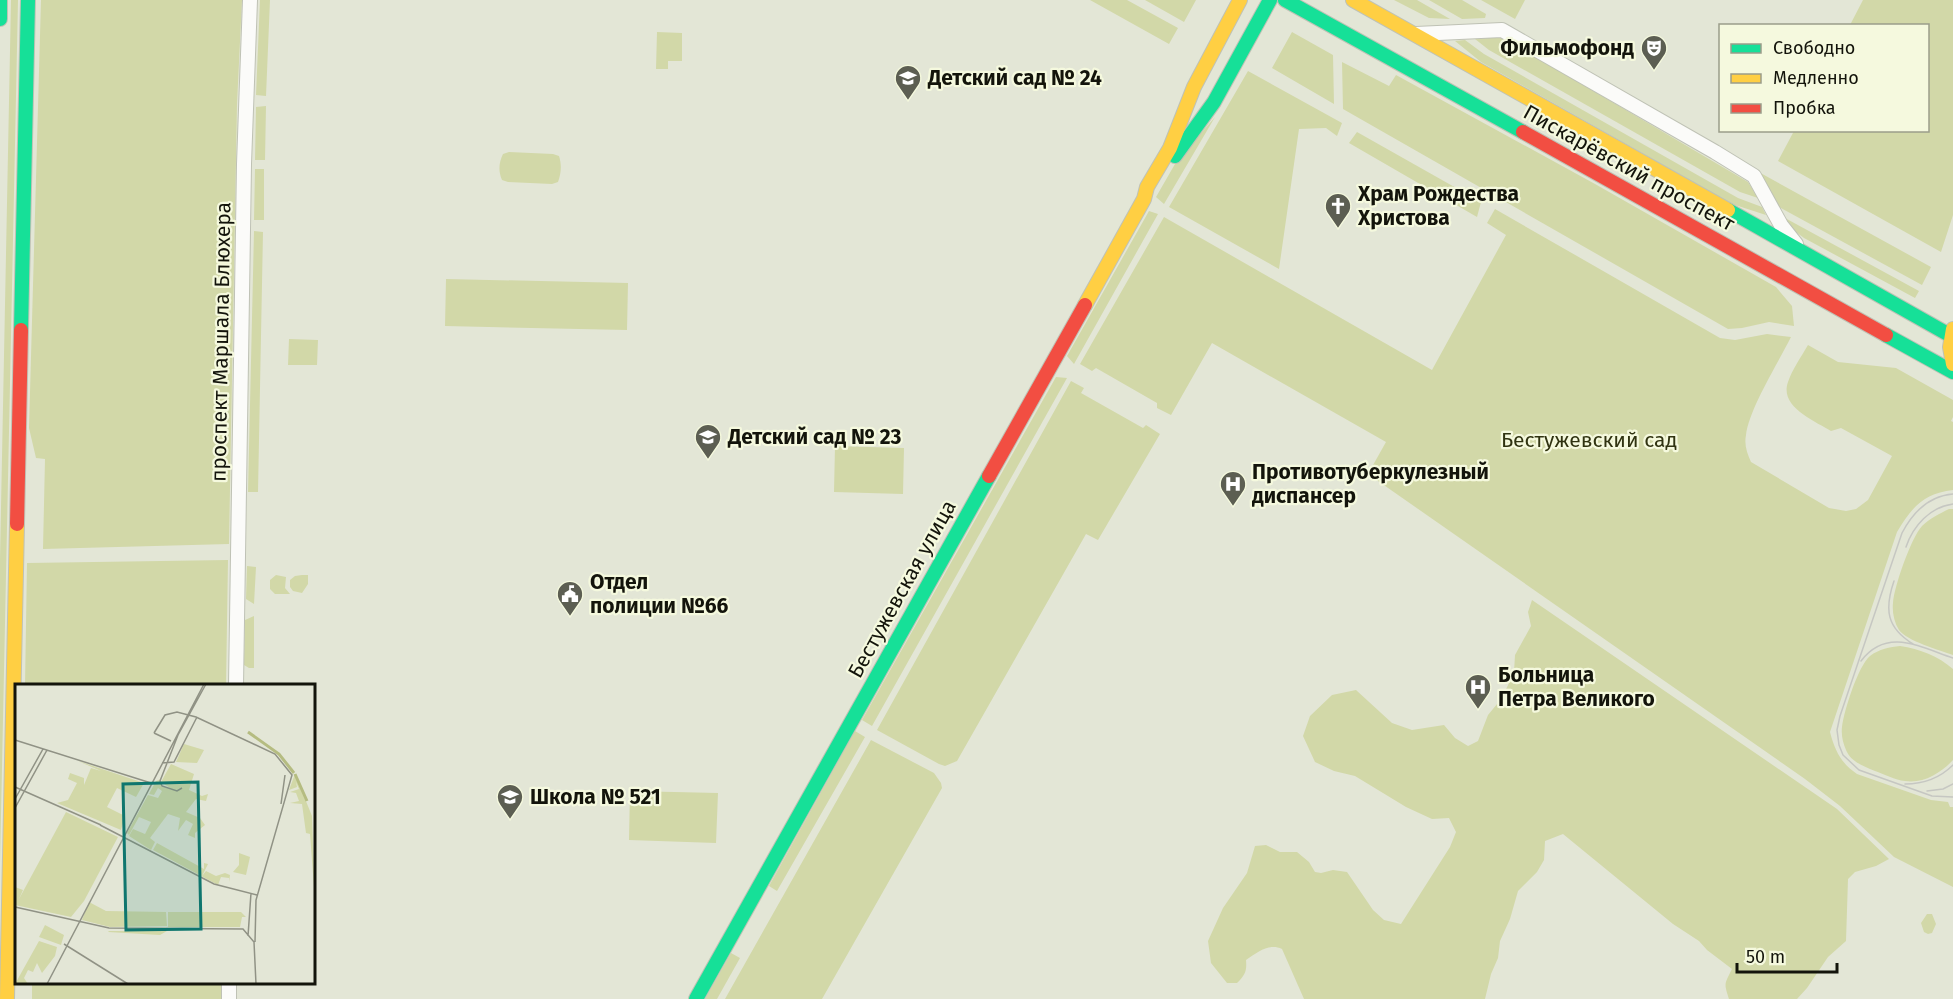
<svg xmlns="http://www.w3.org/2000/svg" width="1953" height="999" font-family="'Fira Sans',sans-serif">
  <style>
    .green { fill: #d2d8a8 }
    .lines { fill: none; stroke-linecap: round; stroke-linejoin: round }
    .street-casing { stroke: #bfc2b5; stroke-width: 16 }
    .fast-casing { stroke: #bfc2b5; stroke-width: 16 }
    .slow-casing { stroke: #bfc2b5; stroke-width: 16 }
    .jam-casing { stroke: #bfc2b5; stroke-width: 16 }
    .street { stroke: #fbfbf9; stroke-width: 14 }
    .fast { stroke: #16e098; stroke-width: 14 }
    .slow { stroke: #ffcf43; stroke-width: 14 }
    .jam { stroke: #f24e42; stroke-width: 14 }
    .tram { stroke: #c6c7c2; stroke-width: 1.5 }
    .labels { text-anchor: middle; dominant-baseline: central; stroke-width: 4.5; stroke-linejoin: round; paint-order: stroke }
    .poi-label { font-size: 21px; font-weight: bold; fill: #13140b; stroke: #f5f9de; text-anchor: start }
    .street-label { font-size: 21px; fill: #13140b; stroke: #f5f9de }
    .park-label { font-size: 21px; fill: #303311; stroke: #f5f9de }
    .inset-river { fill: none; stroke: #b5bc81; stroke-width: 3 }
    .inset-road { fill: none; stroke: #909285; stroke-width: 1.5 }
    .view { fill: #0f766e; fill-opacity: 0.15; stroke: #0f766e; stroke-width: 3 }
    .inset-edge { fill: none; stroke: #13140b; stroke-width: 3 }
  </style>
  <rect width="100%" height="100%" fill="#e3e6d6"/>
  <path class="green" d="M 11,0 L 18,0 L 0,863 L 0,559 Z
    M 41,0 L 242,0 L 237,104 L 229,544 L 43,549 L 45,459 L 36,458 L 29,428 Z
    M 260,0 L 270,0 L 266,96 L 256,95 Z
    M 1090,0 L 1127,0 L 1178,28 L 1169,44 Z
    M 1145,0 L 1196,0 L 1184,22 Z
    M 1394,0 L 1417,0 L 1450,19 L 1429,18 Z
    M 1429,0 L 1462,0 L 1486,14 L 1485,18 L 1462,19 Z
    M 1481,0 L 1525,0 L 1515,19 Z
    M 1863,0 L 1953,0 L 1953,215 L 1941,252 L 1778,161 L 1794,131 L 1928,130 L 1928,26 L 1850,25 Z
    M 657,32 L 682,33 L 682,61 L 668,61 L 668,69 L 656,69 Z
    M 1292,32 L 1333,55 L 1334,104 L 1272,68 Z
    M 1502,37 L 1748,182 L 1758,198 L 1740,192 L 1489,50 L 1475,39 Z
    M 1465,40 L 1484,54 L 1738,198 L 1762,207 L 1766,215 L 1732,204 L 1481,62 L 1455,41 Z
    M 1342,62 L 1389,86 L 1396,75 L 1595,184 L 1776,287 L 1792,306 L 1794,326 L 1769,322 L 1742,328 L 1728,329 L 1343,109 Z
    M 1248,71 L 1342,123 L 1337,136 L 1326,128 L 1299,129 L 1279,269 L 1169,207 Z
    M 266,106 L 265,160 L 255,160 L 256,107 Z
    M 1215,117 L 1164,204 L 1156,197 L 1175,164 Z
    M 1357,132 L 1481,202 L 1477,217 L 1349,143 Z
    M 509,152 L 553,154 L 559,156 C 562,165 561,174 558,182 L 552,184 L 508,182 L 502,180 C 498,171 499,162 503,154 Z
    M 255,169 L 264,169 L 264,220 L 254,220 Z
    M 1755,170 L 1931,267 L 1922,285 L 1779,207 L 1769,189 Z
    M 1495,209 L 1720,338 L 1735,340 L 1767,334 L 1791,337 C 1778,363 1749,409 1746,435 C 1744,445 1747,453 1751,462 L 1829,508 L 1846,511 L 1856,509 L 1868,500 L 1892,456 L 1841,428 L 1831,431 C 1815,421 1779,407 1788,382 C 1792,370 1801,357 1808,345 L 1838,362 L 1896,368 L 1953,400 L 1953,417 L 1951,421 L 1953,422 L 1953,490 C 1924,493 1911,508 1897,532 L 1830,732 C 1835,751 1841,763 1857,774 L 1931,800 L 1948,802 L 1950,807 L 1953,807 L 1953,887 L 1894,857 L 1840,806 L 1805,779 L 1368,474 L 1386,442 L 1212,343 L 1171,415 L 1157,408 L 1157,403 L 1096,368 L 1092,371 L 1080,364 L 1164,217 L 1432,370 L 1506,235 L 1487,223 Z
    M 1149,211 L 1158,214 L 1074,364 L 1067,356 Z
    M 1785,218 L 1919,291 L 1915,298 L 1804,238 L 1796,232 Z
    M 254,231 L 263,232 L 258,492 L 248,492 Z
    M 446,279 L 628,283 L 627,330 L 445,326 Z
    M 289,339 L 318,340 L 317,365 L 288,365 Z
    M 1056,377 L 1067,378 L 872,726 L 862,720 Z
    M 1071,381 L 1084,388 L 1081,393 L 1143,428 L 1146,425 L 1160,434 L 1098,540 L 1086,534 L 957,761 L 945,766 L 939,764 L 877,730 Z
    M 835,446 L 904,448 L 903,494 L 834,492 Z
    M 1949,509 L 1953,509 L 1953,655 C 1939,650 1907,641 1899,630 C 1894,622 1892,612 1893,603 C 1894,587 1911,538 1922,526 C 1930,518 1939,514 1949,509 Z
    M 228,560 L 226,685 L 25,686 L 27,563 Z
    M 247,566 L 256,567 L 254,604 L 246,599 Z
    M 276,575 L 286,577 L 285,588 L 290,594 L 275,594 L 270,589 L 270,580 Z
    M 302,575 L 308,575 L 308,584 L 302,593 L 293,591 L 290,587 L 290,580 L 295,576 Z
    M 1532,600 L 1837,809 L 1889,859 L 1876,866 L 1855,872 L 1848,879 L 1846,941 L 1828,957 L 1807,988 L 1797,999 L 1729,999 C 1724,983 1724,985 1732,969 L 1707,950 L 1699,941 L 1673,924 L 1563,834 L 1545,841 L 1544,860 L 1537,872 L 1518,891 L 1510,919 L 1500,941 L 1498,958 L 1491,974 L 1485,999 L 1304,999 L 1282,949 C 1269,943 1258,952 1246,960 C 1247,971 1245,975 1237,983 L 1227,983 L 1211,963 L 1208,941 L 1223,908 L 1247,873 L 1255,846 L 1266,845 L 1280,852 L 1297,852 L 1309,862 L 1315,872 L 1321,873 L 1333,870 L 1347,872 L 1373,910 L 1384,920 L 1401,924 L 1450,847 L 1456,832 L 1449,818 L 1432,819 L 1406,807 L 1355,776 L 1334,771 L 1315,762 L 1303,736 L 1310,716 L 1332,695 L 1356,690 L 1392,723 L 1412,730 L 1444,725 L 1455,738 L 1468,746 L 1478,741 L 1488,715 L 1502,698 L 1514,672 L 1515,655 L 1531,626 L 1528,612 Z
    M 254,616 L 254,668 L 249,668 L 244,665 L 245,620 Z
    M 1900,646 C 1920,649 1938,656 1953,669 L 1953,760 C 1941,773 1923,784 1905,781 C 1895,780 1884,774 1875,771 C 1863,766 1851,762 1846,750 C 1843,743 1841,735 1842,727 C 1844,711 1858,666 1870,656 C 1879,649 1890,647 1900,646 Z
    M 855,731 L 865,737 L 777,891 L 769,886 Z
    M 871,740 L 934,773 L 941,783 L 942,788 L 822,999 L 725,999 Z
    M 630,791 L 718,793 L 716,843 L 629,840 Z
    M 1927,914 L 1932,914 L 1936,924 L 1932,933 L 1928,934 L 1924,932 L 1921,923 Z
    M 731,953 L 740,958 L 717,999 L 705,999 Z
    M 32,983 L 221,983 L 221,999 L 32,999 Z"/>
  <g class="lines">
    <g class="street-casing">
      <path id="street" d="M 1416,34 L 1502,30 L 1715,152 L 1754,176 L 1781,225 L 1796,244
        M 236,686 L 244,164 L 250,0
        M 229,999 L 229,982"/>
    </g>
    <g class="fast-casing">
      <path id="fast" d="M 0,0 L 0,19
        M 1285,0 L 1523,132
        M 1175,156 L 1214,102 L 1270,0
        M 1728,210 L 1953,337
        M 21,330 L 28,0
        M 1886,335 L 1953,372
        M 696,999 L 989,476"/>
    </g>
    <g class="slow-casing">
      <path id="slow" d="M 1353,0 L 1728,210
        M 1085,305 L 1144,199 L 1147,187 L 1170,148 L 1194,87 L 1240,0
        M 1953,329 L 1950,347 L 1953,364
        M 7,999 L 17,524"/>
    </g>
    <g class="jam-casing">
      <path id="jam" d="M 1523,132 L 1886,335
        M 989,476 L 1085,305
        M 17,524 L 21,330"/>
    </g>
    <use href="#street" class="street"/>
    <use href="#fast" class="fast"/>
    <use href="#slow" class="slow"/>
    <use href="#jam" class="jam"/>
    <path class="tram" d="M 1953,494 C 1928,496 1913,512 1902,533 L 1840,716 L 1837,730 L 1839,745 L 1843,755 L 1859,770 L 1932,796 L 1953,797
      M 1906,547 C 1913,526 1930,507 1953,504
      M 1894,581 C 1884,610 1887,628 1913,644
      M 1861,661 C 1887,627 1920,647 1953,658
      M 1905,784 C 1924,784 1940,778 1953,765
      M 1927,791 L 1943,789 L 1953,784"/>
  </g>
  <defs>
    <g id="theatre-pin" transform="scale(1.35)"><path d="M0 17L-7.5 6A9.5 9.5 0 1 1 7.5 6Z" fill="#5c5e52" stroke="#f5f9de"/><path d="M-5-5.5Q0-4 5-5.5V0Q5 5 0 6Q-5 5-5 0ZM-3.3-2.5H-1v1.5H-3.3ZM1-2.5H3.3v1.5H1ZM-2.8 1Q0 5.5 2.8 1Z" fill="#fff"/></g>
    <g id="school-pin" transform="scale(1.35)"><path d="M0 17L-7.5 6A9.5 9.5 0 1 1 7.5 6Z" fill="#5c5e52" stroke="#f5f9de"/><path d="M0-5L7-2L0 1L-7-2ZM-4 1L0 2.5L4 1V4Q0 6-4 4Z" fill="#fff"/></g>
    <g id="church-pin" transform="scale(1.35)"><path d="M0 17L-7.5 6A9.5 9.5 0 1 1 7.5 6Z" fill="#5c5e52" stroke="#f5f9de"/><path d="M-1.2-6h2.4v3.5h3.3v2.4h-3.3V6h-2.4V-.1h-3.3v-2.4h3.3Z" fill="#fff"/></g>
    <g id="hospital-pin" transform="scale(1.35)"><path d="M0 17L-7.5 6A9.5 9.5 0 1 1 7.5 6Z" fill="#5c5e52" stroke="#f5f9de"/><path d="M-5-5h3v3.5h4V-5h3V5h-3V1.5h-4V5h-3Z" fill="#fff"/></g>
    <g id="civic-pin" transform="scale(1.35)"><path d="M0 17L-7.5 6A9.5 9.5 0 1 1 7.5 6Z" fill="#5c5e52" stroke="#f5f9de"/><path d="M-.6-6.5H3V-4.5H.6V-3L4-1V1h2V6H-6V1h2V-1L-.6-3ZM-1.2 2.5V6h2.4V2.5Z" fill="#fff"/></g>
  </defs>
  <g fill-rule="evenodd">
    <use href="#theatre-pin" x="1654" y="48"/>
    <use href="#school-pin" x="908" y="78"/>
    <use href="#church-pin" x="1338" y="206"/>
    <use href="#school-pin" x="708" y="437"/>
    <use href="#hospital-pin" x="1233" y="484"/>
    <use href="#civic-pin" x="570" y="594"/>
    <use href="#hospital-pin" x="1478" y="687"/>
    <use href="#school-pin" x="510" y="797"/>
  </g>
  <g class="labels">
    <g class="poi-label">
      <text x="1634" y="48" text-anchor="end">Фильмофонд</text>
      <text x="928" y="78">Детский сад № 24</text>
      <text x="1358" y="194">Храм Рождества<tspan x="1358" dy="24">Христова</tspan></text>
      <text x="728" y="437">Детский сад № 23</text>
      <text x="1252" y="472">Противотуберкулезный<tspan x="1252" dy="24">диспансер</tspan></text>
      <text x="590" y="582">Отдел<tspan x="590" dy="24">полиции №66</tspan></text>
      <text x="1498" y="675">Больница<tspan x="1498" dy="24">Петра Великого</tspan></text>
      <text x="530" y="797">Школа № 521</text>
    </g>
    <g class="street-label">
      <text transform="translate(1629 168) rotate(29)">Пискарёвский проспект</text>
      <text transform="translate(221 342) rotate(-89)">проспект Маршала Блюхера</text>
      <text transform="translate(902 589) rotate(-61)">Бестужевская улица</text>
    </g>
    <g class="park-label">
      <text x="1589" y="440">Бестужевский сад</text>
    </g>
  </g>
  <g transform="translate(15 684)">
    <rect width="300" height="300" fill="#e3e6d6"/>
    <path d="M 169,60 L 189,66 L 182,79 L 161,78 ZM 63,77 L 129,99 L 121,113 L 102,104 L 92,123 L 110,132 L 106,146 L 42,119 L 53,116 L 62,99 L 53,95 L 55,89 L 69,94 L 69,101 L 76,84 L 86,87 ZM 156,80 L 179,90 L 174,106 L 187,112 L 193,110 L 191,117 L 181,115 L 171,128 L 185,134 L 190,141 L 180,149 L 180,154 L 173,151 L 178,140 L 171,136 L 163,147 L 165,134 L 153,130 L 135,154 L 140,158 L 136,166 L 114,152 L 118,145 L 130,150 L 136,138 L 124,133 L 114,151 L 112,149 L 133,111 L 143,114 L 147,107 L 143,104 L 139,111 L 134,110 L 141,97 L 146,95 L 146,102 L 158,106 L 146,98 ZM 280,90 L 297,132 L 300,216 L 295,150 L 291,149 L 287,120 L 275,119 L 284,117 L 281,109 L 275,108 L 284,105 L 281,98 L 282,103 L 274,106 ZM 51,128 L 103,153 L 69,217 L 56,233 L 0,221 L 0,203 L 8,206 L 4,215 ZM 142,159 L 189,185 L 189,179 L 193,180 L 187,192 L 191,187 L 201,192 L 210,189 L 215,191 L 214,198 L 214,194 L 206,193 L 203,201 L 138,166 ZM 224,169 L 235,173 L 231,191 L 218,188 L 224,181 ZM 74,218 L 91,227 L 151,228 L 152,242 L 95,243 L 67,236 ZM 153,228 L 226,228 L 231,233 L 227,233 L 225,243 L 153,243 ZM 30,241 L 49,251 L 46,261 L 24,253 ZM 152,247 L 145,251 L 93,248 L 94,247 ZM 24,257 L 42,263 L 40,272 L 27,289 L 22,279 L 18,288 L 13,286 L 9,294 L 13,300 L 0,300 Z" fill="#d2d8a8"/>
    <path class="inset-river" d="M 233,48 L 264,70 L 279,89M 280,90 L 292,117"/>
    <path class="inset-road" d="M 139,49 L 150,31 L 162,28 L 181,33 L 260,70 L 277,91 L 241,216 L 240,258M 139,49 L 156,57M 0,56 L 136,99M 147,79 L 159,78 L 182,33M 0,103 L 86,141M 167,104 L 162,107 L 147,102 L 145,97 L 163,51 L 191,0M 0,115 L 28,65M 266,120 L 270,91M 0,124 L 32,66M 85,141 L 199,200 L 242,211M 0,223 L 94,244 L 228,245 L 239,258 L 241,300M 233,252 L 236,209M 49,260 L 113,300M 32,300 L 189,0"/>
    <path class="view" d="M 183,98 L 186,245 L 111,246 L 108,100 Z"/>
    <rect width="300" height="300" class="inset-edge"/>
  </g>
  <rect x="1719" y="24" width="210" height="108" fill="#f5f9de" stroke="#9b9d8a" stroke-width="1.5"/>
  <rect x="1731" y="44" width="30" height="9" fill="#16e098" stroke="#9b9d8a" stroke-width="1.5"/>
  <text x="1773" y="54" font-size="18" fill="#13140b">Свободно</text>
  <rect x="1731" y="74" width="30" height="9" fill="#ffcf43" stroke="#9b9d8a" stroke-width="1.5"/>
  <text x="1773" y="84" font-size="18" fill="#13140b">Медленно</text>
  <rect x="1731" y="104" width="30" height="9" fill="#f24e42" stroke="#9b9d8a" stroke-width="1.5"/>
  <text x="1773" y="114" font-size="18" fill="#13140b">Пробка</text>
  <path d="M1737 963v9h100v-9" fill="none" stroke="#13140b" stroke-width="3"/>
  <text x="1746" y="963" font-size="18" fill="#13140b" stroke="#f5f9de" stroke-width="4.5" paint-order="stroke">50 m</text>
</svg>
